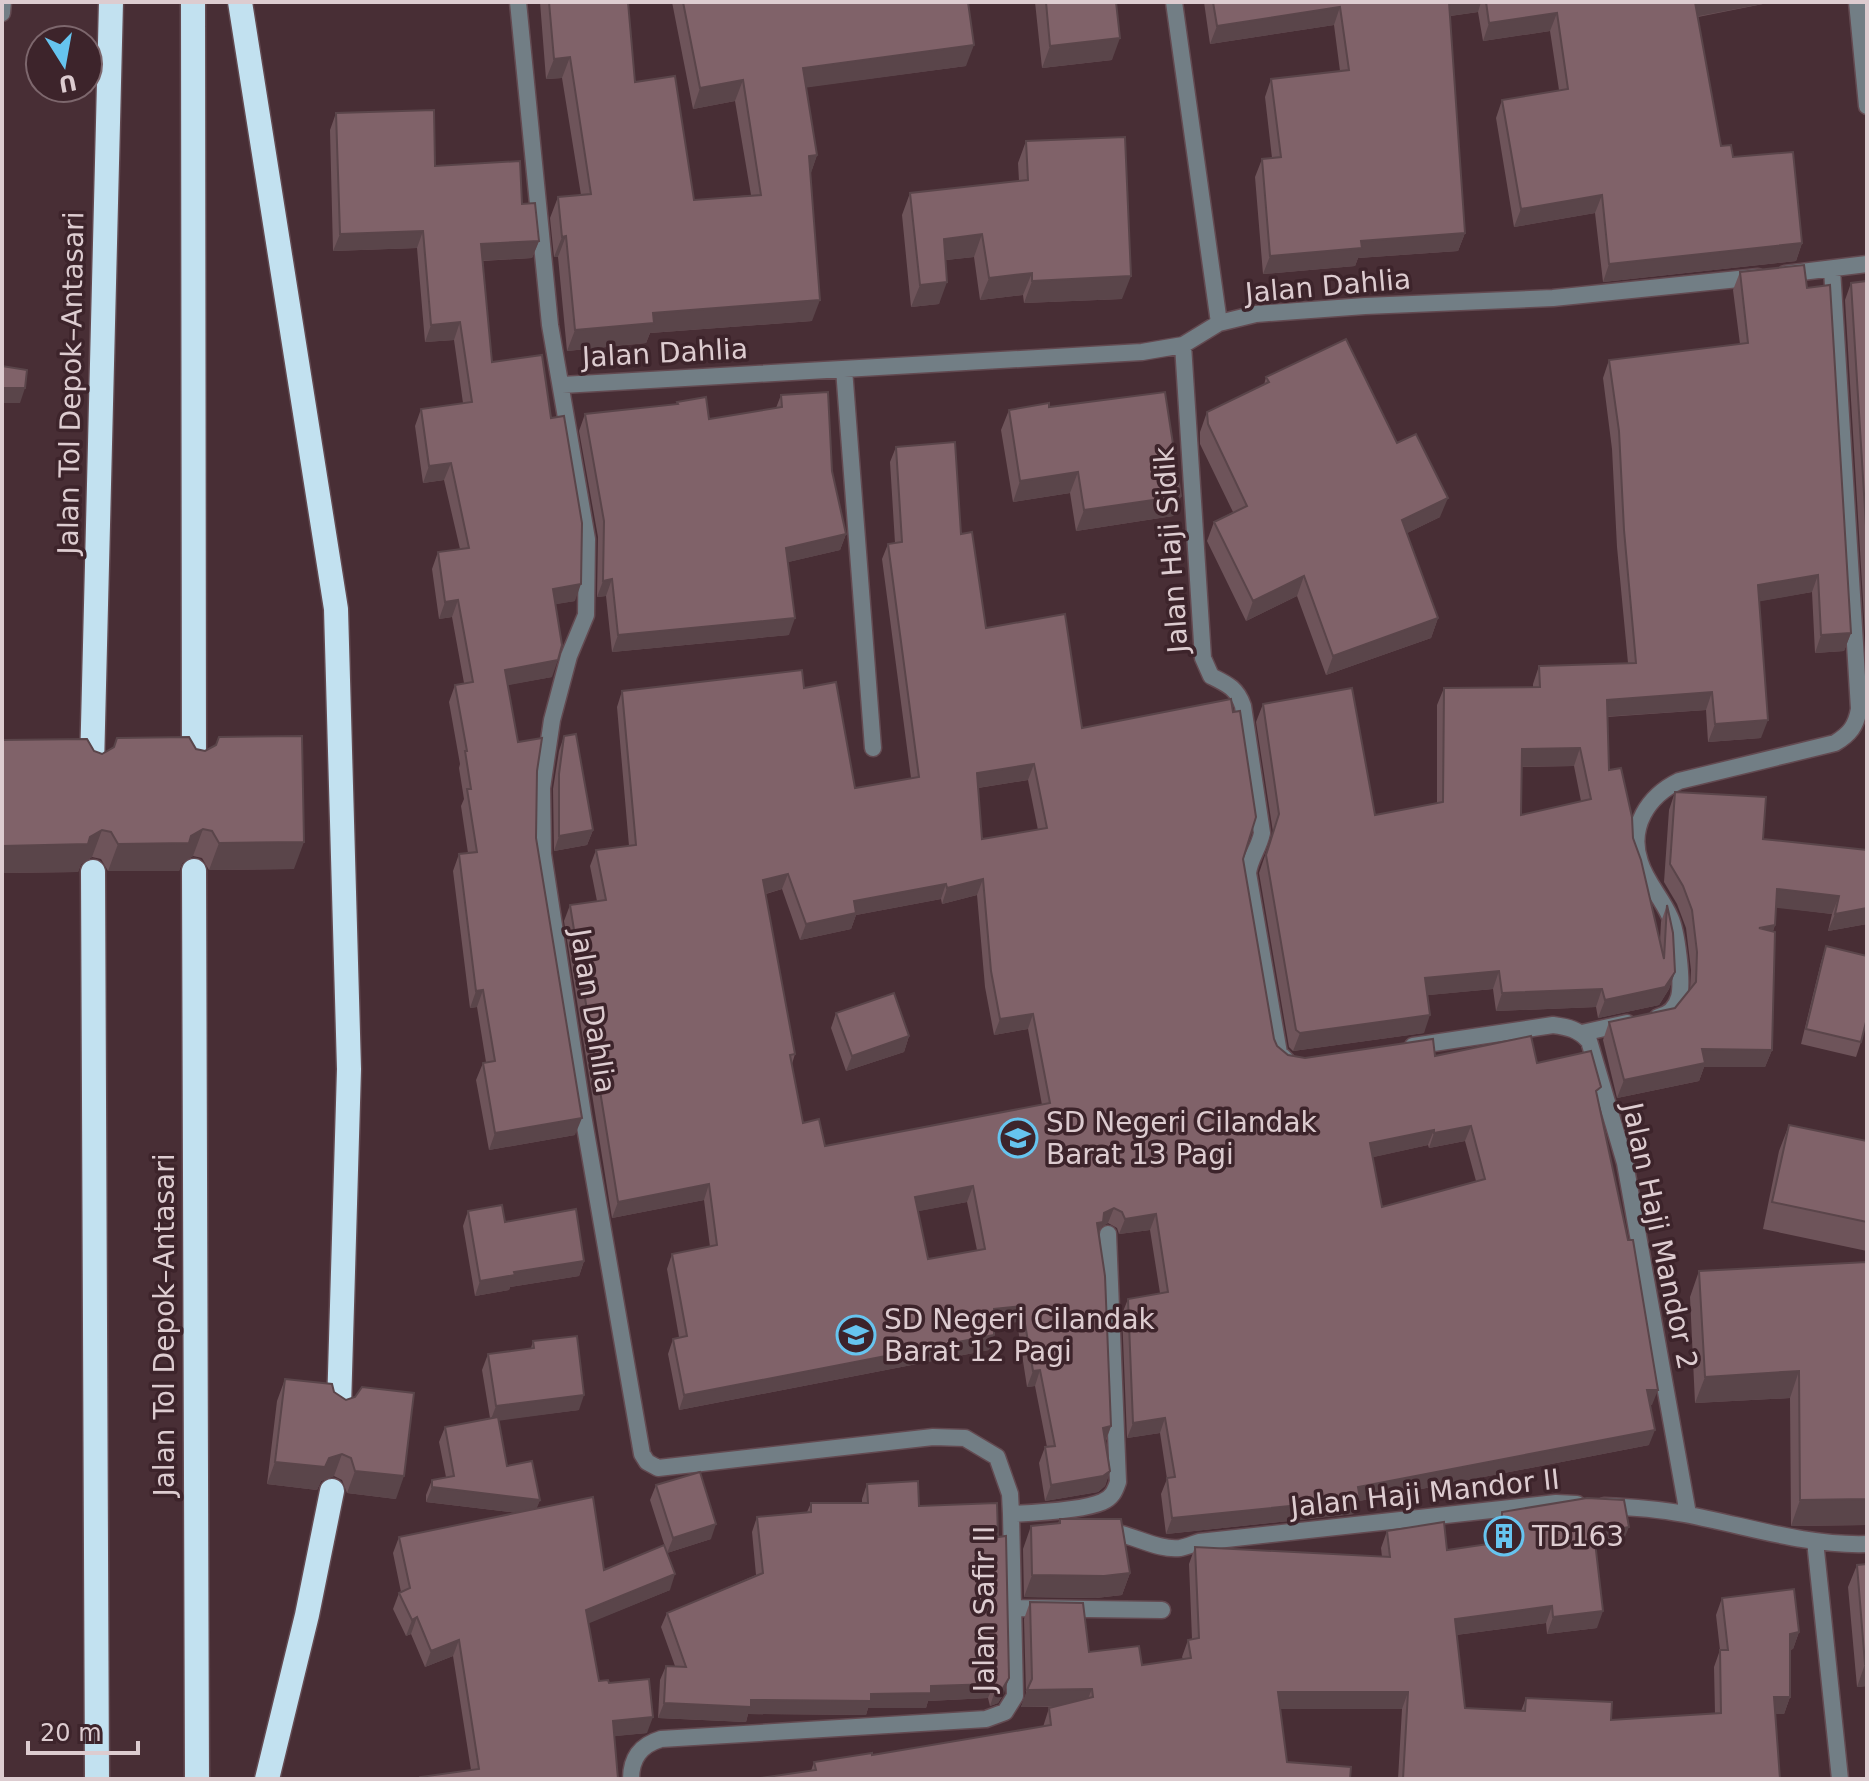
<svg xmlns="http://www.w3.org/2000/svg" width="1869" height="1781" font-family="'DejaVu Sans',sans-serif">
  <style>
    .lines { fill: none; stroke-linecap: round; stroke-linejoin: round }
    .street-casing { stroke: #634a51; stroke-width: 19 }
    .highway-casing { stroke: #634a51; stroke-width: 27 }
    .street { stroke: #727e85; stroke-width: 16 }
    .highway { stroke: #c2e1f0; stroke-width: 24 }
    .wall { fill: #6e545a; fill-rule: evenodd }
    .shaded-wall { fill: #5a454a }
    .building { fill: #806269; stroke: #5a454a; stroke-width: 2; fill-rule: evenodd }
    .labels { text-anchor: middle; dominant-baseline: central; stroke-width: 7; stroke-linejoin: round; paint-order: stroke }
    .street-label { font-size: 28px; fill: #ddccd0; stroke: #3d242b }
    .poi-label { font-size: 28px; fill: #ddccd0; stroke: #3d242b; text-anchor: start }
  </style>
  <rect width="100%" height="100%" fill="#482e35"/>
  <g class="lines">
    <g class="street-casing">
      <path id="street" d="M 518,2 L 550,325 L 587,539 L 586,615 L 569,656 L 552,720 L 542,788 L 543,854 L 583,1115 L 642,1454 L 647,1462 L 658,1468 L 933,1437 L 965,1438 L 997,1457 L 1010,1494 L 1011,1514 L 1015,1696 L 1005,1712 L 986,1719 L 661,1739 C 641,1745 631,1758 631,1779
        M 1174,2 L 1219,323
        M 1857,2 L 1867,106
        M 2,13 L 3,2
        M 1785,274 L 1867,264
        M 1183,345 L 1203,658 L 1211,676 C 1227,684 1237,688 1243,706 L 1262,833 C 1259,848 1250,858 1248,873 L 1279,1053 L 1287,1061
        M 844,369 L 873,748
        M 562,385 L 1142,352 L 1183,345 L 1219,323 L 1256,314 L 1365,306 L 1553,298 L 1758,277
        M 1658,1017 C 1668,1015 1676,1008 1679,997 C 1683,982 1677,931 1670,917 C 1662,898 1646,882 1640,862 C 1628,827 1648,796 1679,781 L 1835,743 C 1850,734 1856,726 1859,709 L 1832,269
        M 1582,1033 L 1627,1023
        M 1413,1046 L 1553,1025 C 1568,1027 1578,1029 1589,1041 L 1625,1163 L 1688,1514
        M 1604,1506 C 1631,1507 1658,1509 1684,1514 C 1745,1525 1804,1546 1867,1544
        M 1011,1514 C 1032,1513 1084,1510 1102,1502 C 1112,1498 1115,1491 1118,1482 L 1108,1234
        M 1102,1531 C 1128,1531 1156,1551 1180,1548 C 1186,1547 1193,1544 1199,1542 L 1556,1503 L 1577,1504
        M 1815,1541 L 1840,1779
        M 1013,1608 L 1162,1610"/>
    </g>
    <g class="highway-casing">
      <path id="highway" d="M 193,2 L 194,764
        M 240,2 L 336,609 L 349,1069 L 339,1407
        M 92,766 L 111,2
        M 194,871 L 197,1779
        M 93,872 L 97,1779
        M 267,1779 L 307,1615 L 332,1491"/>
    </g>
    <use href="#street" class="street"/>
    <use href="#highway" class="highway"/>
  </g>
  <path class="wall" d="M 540,2 L 628,2 L 635,82 L 694,200 L 751,195 L 735,101 L 693,109 L 672,2 L 968,2 L 966,66 L 806,87 L 817,155 L 810,175 L 812,321 L 650,333 L 646,343 L 567,351 L 558,257 L 554,257 L 550,218 L 558,197 L 581,195 L 562,78 L 546,79 Z
    M 1035,2 L 1116,2 L 1112,60 L 1042,68 Z
    M 1204,2 L 1773,2 L 1698,17 L 1721,146 L 1733,157 L 1802,243 L 1796,261 L 1603,282 L 1595,213 L 1514,227 L 1496,118 L 1502,100 L 1559,90 L 1550,31 L 1483,41 L 1478,12 L 1450,16 L 1465,233 L 1458,251 L 1358,258 L 1355,266 L 1263,274 L 1255,177 L 1262,159 L 1272,158 L 1265,97 L 1271,79 L 1340,71 L 1334,25 L 1210,44 Z
    M 336,113 L 435,166 L 522,204 L 539,241 L 532,258 L 483,261 L 492,362 L 575,601 L 555,604 L 552,677 L 507,685 L 518,742 L 537,771 L 536,838 L 575,1135 L 489,1150 L 476,1080 L 483,1063 L 486,1062 L 477,1007 L 470,1008 L 453,871 L 459,854 L 468,853 L 461,806 L 464,799 L 459,768 L 460,764 L 449,702 L 455,685 L 464,683 L 452,617 L 439,619 L 432,569 L 438,552 L 460,549 L 444,480 L 423,483 L 415,426 L 421,409 L 463,403 L 454,340 L 425,342 L 417,248 L 333,251 L 330,130 Z
    M 1026,141 L 1122,299 L 1024,303 L 1023,295 L 980,300 L 974,257 L 946,260 L 939,304 L 911,307 L 902,215 L 910,193 L 1019,181 L 1018,163 Z
    M 1740,272 L 1807,288 L 1851,633 L 1844,651 L 1815,653 L 1812,592 L 1759,601 L 1761,738 L 1708,742 L 1706,710 L 1607,717 L 1609,770 L 1633,838 L 1660,941 L 1661,922 L 1667,905 L 1675,972 L 1669,989 L 1659,1005 L 1598,1018 L 1596,1007 L 1496,1011 L 1493,989 L 1428,995 L 1424,1033 L 1293,1051 L 1289,1047 L 1259,873 L 1273,832 L 1256,722 L 1263,704 L 1375,815 L 1437,803 L 1437,705 L 1444,688 L 1533,687 L 1533,684 L 1539,666 L 1628,663 L 1617,547 L 1612,449 L 1603,378 L 1609,360 L 1740,344 L 1733,290 ZM 1574,766 L 1581,801 L 1521,815 L 1521,767 Z
    M 1867,281 L 1867,650 L 1866,650 L 1845,300 L 1851,283 Z
    M 1266,377 L 1397,443 L 1440,517 L 1407,533 L 1438,618 L 1431,638 L 1326,675 L 1297,596 L 1246,621 L 1207,541 L 1214,522 L 1233,512 L 1200,444 L 1200,432 L 1207,412 L 1264,385 Z
    M 781,395 L 832,471 L 846,534 L 840,550 L 788,562 L 789,635 L 612,652 L 606,596 L 597,597 L 598,537 L 579,431 L 585,414 L 676,404 L 677,402 L 709,419 L 776,408 Z
    M 1049,407 L 1181,496 L 1173,516 L 1076,531 L 1070,493 L 1013,502 L 1001,430 L 1009,410 Z
    M 896,447 L 961,534 L 986,628 L 1082,728 L 1243,859 L 1274,1039 L 1277,1046 L 1288,1055 L 1305,1058 L 1435,1056 L 1537,1063 L 1597,1098 L 1652,1405 L 1650,1405 L 1649,1445 L 1359,1501 L 1354,1514 L 1166,1534 L 1161,1494 L 1167,1479 L 1160,1433 L 1127,1438 L 1122,1314 L 1128,1299 L 1160,1293 L 1150,1230 L 1119,1234 L 1117,1228 L 1108,1223 L 1101,1227 L 1099,1233 L 1111,1426 L 1106,1441 L 1110,1471 L 1105,1486 L 1098,1492 L 1045,1501 L 1039,1463 L 1045,1447 L 1047,1447 L 1035,1386 L 1027,1387 L 1017,1322 L 994,1324 L 989,1350 L 679,1410 L 668,1354 L 673,1339 L 679,1337 L 667,1269 L 672,1254 L 710,1247 L 704,1200 L 612,1218 L 564,921 L 570,905 L 597,901 L 590,866 L 596,850 L 629,846 L 617,707 L 622,691 L 804,688 L 855,788 L 911,778 L 882,559 L 888,544 L 895,543 L 890,462 ZM 1028,780 L 1038,830 L 982,839 L 978,788 ZM 782,889 L 800,940 L 851,929 L 856,915 L 941,899 L 942,904 L 977,895 L 985,987 L 994,1035 L 1028,1029 L 1042,1105 L 825,1146 L 803,1123 L 792,1064 L 795,1054 L 766,894 ZM 1465,1141 L 1476,1181 L 1382,1207 L 1373,1157 L 1428,1145 L 1429,1148 ZM 967,1202 L 977,1250 L 928,1259 L 918,1211 Z
    M 564,736 L 593,830 L 587,845 L 554,851 L 553,789 L 559,751 Z
    M 2,740 L 94,751 L 102,754 L 196,749 L 294,869 L 209,870 L 202,858 L 193,856 L 182,863 L 179,871 L 108,871 L 101,859 L 92,857 L 81,864 L 78,872 L 2,873 Z
    M 1675,792 L 1763,839 L 1867,850 L 1867,924 L 1828,931 L 1832,914 L 1776,907 L 1775,925 L 1773,931 L 1772,1050 L 1765,1067 L 1704,1067 L 1699,1081 L 1617,1098 L 1603,1040 L 1609,1022 L 1675,1008 L 1690,990 L 1691,970 L 1686,928 L 1677,904 L 1664,882 L 1669,810 Z
    M 1826,946 L 1861,1042 L 1856,1057 L 1801,1044 L 1821,962 Z
    M 836,1013 L 909,1036 L 904,1052 L 846,1071 L 831,1028 Z
    M 1789,1125 L 1867,1141 L 1867,1251 L 1763,1229 L 1779,1151 Z
    M 468,1211 L 505,1222 L 584,1261 L 579,1276 L 510,1287 L 509,1290 L 475,1296 L 463,1226 Z
    M 1867,1262 L 1867,1525 L 1791,1526 L 1790,1398 L 1695,1403 L 1690,1297 L 1699,1271 Z
    M 533,1341 L 579,1410 L 498,1420 L 507,1466 L 540,1500 L 536,1509 L 604,1570 L 670,1590 L 588,1623 L 599,1681 L 609,1683 L 647,1733 L 614,1736 L 618,1779 L 419,1779 L 420,1777 L 471,1770 L 453,1656 L 425,1667 L 411,1634 L 406,1636 L 393,1609 L 399,1593 L 401,1592 L 393,1553 L 399,1537 L 518,1513 L 426,1502 L 426,1495 L 432,1480 L 446,1477 L 439,1442 L 445,1427 L 490,1418 L 482,1370 L 488,1354 L 531,1348 Z
    M 285,1379 L 334,1392 L 396,1499 L 347,1493 L 342,1480 L 334,1476 L 321,1481 L 317,1490 L 267,1484 L 277,1401 Z
    M 867,1484 L 919,1506 L 1004,1693 L 998,1703 L 990,1706 L 988,1698 L 928,1701 L 926,1708 L 868,1708 L 866,1715 L 748,1714 L 746,1722 L 658,1718 L 660,1680 L 666,1666 L 675,1666 L 661,1627 L 667,1613 L 756,1575 L 752,1532 L 757,1517 L 807,1512 L 811,1503 L 862,1503 L 862,1499 Z
    M 656,1485 L 711,1539 L 667,1553 L 650,1500 Z
    M 1502,1512 L 1622,1544 L 1595,1548 L 1597,1628 L 1547,1634 L 1546,1623 L 1456,1635 L 1465,1708 L 1521,1711 L 1526,1698 L 1611,1720 L 1715,1714 L 1714,1667 L 1720,1650 L 1716,1615 L 1722,1598 L 1799,1632 L 1793,1649 L 1790,1650 L 1790,1697 L 1784,1714 L 1775,1714 L 1780,1779 L 1398,1779 L 1402,1709 L 1280,1709 L 811,1771 L 814,1762 L 872,1755 L 1043,1727 L 1049,1708 L 1056,1707 L 1021,1707 L 1026,1694 L 1024,1619 L 1030,1602 L 1089,1652 L 1142,1665 L 1183,1659 L 1182,1657 L 1188,1640 L 1192,1639 L 1189,1564 L 1195,1547 L 1382,1557 L 1381,1548 L 1387,1531 L 1447,1550 L 1496,1543 L 1496,1529 Z
    M 1060,1519 L 1130,1573 L 1122,1595 L 1096,1598 L 1024,1597 L 1023,1549 L 1031,1526 L 1058,1523 Z
    M 1867,1564 L 1867,1686 L 1857,1687 L 1848,1587 L 1857,1565 Z"/>
  <path class="shaded-wall" d="M 1448,2 L 1481,2 L 1478,12 L 1443,17 Z
    M 1695,2 L 1773,2 L 1689,18 Z
    M 1340,7 L 1334,25 L 1210,44 L 1217,26 Z
    M 1557,13 L 1550,31 L 1483,41 L 1489,23 Z
    M 1120,38 L 1112,60 L 1042,68 L 1050,46 Z
    M 974,45 L 966,66 L 796,89 L 803,68 Z
    M 570,57 L 562,78 L 546,79 L 554,59 Z
    M 743,80 L 735,101 L 693,109 L 700,88 Z
    M 817,155 L 810,176 L 809,156 Z
    M 1602,195 L 1595,213 L 1514,227 L 1521,209 Z
    M 423,231 L 417,248 L 333,251 L 340,234 Z
    M 1465,233 L 1458,251 L 1358,258 L 1355,266 L 1263,274 L 1270,256 L 1361,241 Z
    M 982,234 L 974,257 L 936,261 L 944,239 Z
    M 566,236 L 558,257 L 554,257 L 562,237 Z
    M 539,241 L 532,258 L 475,261 L 481,244 Z
    M 1802,243 L 1796,261 L 1603,282 L 1609,264 Z
    M 1032,273 L 1023,295 L 980,300 L 989,278 Z
    M 1131,276 L 1122,299 L 1024,303 L 1032,281 Z
    M 947,282 L 939,304 L 911,307 L 920,285 Z
    M 820,300 L 812,321 L 650,333 L 646,343 L 567,351 L 575,330 L 653,313 Z
    M 460,322 L 454,340 L 425,342 L 431,325 Z
    M 2,388 L 25,388 L 20,403 L 2,403 Z
    M 451,463 L 444,480 L 423,483 L 429,466 Z
    M 1078,472 L 1070,493 L 1013,502 L 1020,481 Z
    M 1181,496 L 1173,516 L 1076,531 L 1084,510 Z
    M 1448,498 L 1440,517 L 1395,539 L 1402,520 Z
    M 846,534 L 840,550 L 780,564 L 786,548 Z
    M 1818,575 L 1812,592 L 1751,603 L 1758,585 Z
    M 1304,576 L 1297,596 L 1246,621 L 1253,601 Z
    M 612,579 L 606,596 L 597,597 L 603,581 Z
    M 581,584 L 575,601 L 546,606 L 553,589 Z
    M 458,600 L 452,617 L 439,619 L 445,602 Z
    M 795,618 L 789,635 L 612,652 L 618,635 Z
    M 1438,618 L 1431,638 L 1326,675 L 1333,656 Z
    M 1851,633 L 1844,651 L 1815,653 L 1821,635 Z
    M 558,660 L 552,677 L 498,687 L 505,670 Z
    M 1712,692 L 1706,710 L 1600,717 L 1607,700 Z
    M 1768,720 L 1761,738 L 1708,742 L 1715,724 Z
    M 1580,748 L 1574,766 L 1515,767 L 1522,749 Z
    M 1034,764 L 1028,780 L 971,789 L 977,773 Z
    M 203,829 L 193,856 L 182,863 L 179,871 L 108,871 L 118,844 L 191,836 Z
    M 102,830 L 92,857 L 81,864 L 78,872 L 2,873 L 2,846 L 90,837 Z
    M 593,830 L 587,845 L 554,851 L 559,836 Z
    M 304,842 L 294,869 L 209,870 L 219,843 Z
    M 788,874 L 782,889 L 758,896 L 763,880 Z
    M 983,879 L 977,895 L 942,904 L 947,888 Z
    M 946,884 L 941,899 L 856,915 L 851,929 L 800,940 L 806,924 L 854,901 Z
    M 1777,889 L 1839,896 L 1832,914 L 1770,907 Z
    M 1867,908 L 1867,924 L 1828,931 L 1835,914 Z
    M 1775,925 L 1769,942 L 1759,928 Z
    M 1499,971 L 1493,989 L 1419,996 L 1425,978 Z
    M 1675,972 L 1669,989 L 1659,1005 L 1598,1018 L 1605,1000 Z
    M 1602,989 L 1596,1007 L 1496,1011 L 1502,993 Z
    M 483,990 L 477,1007 L 470,1008 L 476,991 Z
    M 1033,1014 L 1028,1029 L 994,1035 L 1000,1019 Z
    M 1430,1015 L 1424,1033 L 1293,1051 L 1300,1033 Z
    M 909,1036 L 904,1052 L 846,1071 L 852,1056 Z
    M 1702,1049 L 1772,1050 L 1765,1067 L 1704,1067 L 1699,1081 L 1617,1098 L 1624,1080 Z
    M 582,1118 L 575,1135 L 489,1150 L 495,1133 Z
    M 1471,1126 L 1465,1141 L 1429,1148 L 1434,1133 Z
    M 1434,1130 L 1428,1145 L 1365,1159 L 1370,1143 Z
    M 709,1184 L 704,1200 L 612,1218 L 618,1202 Z
    M 973,1186 L 967,1202 L 909,1213 L 915,1197 Z
    M 1114,1208 L 1108,1223 L 1101,1227 L 1097,1237 L 1097,1223 L 1104,1213 Z
    M 1156,1214 L 1150,1230 L 1119,1234 L 1125,1219 Z
    M 584,1261 L 579,1276 L 510,1287 L 509,1290 L 475,1296 L 480,1281 L 514,1272 Z
    M 1022,1306 L 1017,1322 L 988,1324 L 994,1309 Z
    M 994,1335 L 989,1350 L 679,1410 L 684,1395 Z
    M 1040,1370 L 1035,1386 L 1027,1387 L 1033,1371 Z
    M 1799,1371 L 1790,1398 L 1695,1403 L 1705,1377 Z
    M 1647,1390 L 1658,1390 L 1652,1405 L 1642,1406 Z
    M 584,1395 L 579,1410 L 490,1422 L 496,1406 Z
    M 1165,1418 L 1160,1433 L 1127,1438 L 1133,1423 Z
    M 1111,1426 L 1105,1442 L 1103,1428 Z
    M 1655,1430 L 1649,1445 L 1359,1501 L 1354,1514 L 1166,1534 L 1172,1518 L 1358,1487 Z
    M 342,1454 L 334,1476 L 321,1481 L 317,1490 L 267,1484 L 275,1462 L 329,1458 Z
    M 355,1471 L 404,1476 L 396,1499 L 347,1493 Z
    M 1110,1471 L 1105,1486 L 1098,1492 L 1045,1501 L 1051,1485 Z
    M 432,1487 L 540,1500 L 534,1515 L 426,1502 Z
    M 1867,1499 L 1867,1525 L 1791,1526 L 1800,1500 Z
    M 716,1524 L 711,1539 L 667,1553 L 673,1538 Z
    M 1629,1527 L 1622,1544 L 1587,1550 L 1594,1533 Z
    M 1130,1573 L 1122,1595 L 1096,1598 L 1024,1597 L 1032,1575 Z
    M 675,1574 L 670,1590 L 580,1627 L 586,1610 Z
    M 1552,1606 L 1546,1623 L 1448,1636 L 1455,1619 Z
    M 1603,1611 L 1597,1628 L 1547,1634 L 1553,1617 Z
    M 417,1617 L 411,1634 L 406,1636 L 412,1620 Z
    M 1799,1632 L 1793,1649 L 1784,1650 L 1790,1634 Z
    M 459,1640 L 453,1656 L 425,1667 L 431,1651 Z
    M 1865,1664 L 1867,1664 L 1867,1686 L 1857,1687 Z
    M 1009,1678 L 1004,1693 L 998,1703 L 990,1706 L 995,1691 Z
    M 994,1684 L 988,1698 L 928,1701 L 926,1708 L 868,1708 L 866,1715 L 748,1714 L 746,1722 L 658,1718 L 664,1703 L 871,1694 L 931,1686 Z
    M 1092,1689 L 1085,1706 L 1021,1707 L 1027,1690 Z
    M 1278,1692 L 1408,1692 L 1402,1709 L 1272,1709 Z
    M 1774,1697 L 1790,1697 L 1784,1714 L 1768,1714 Z
    M 653,1717 L 647,1733 L 607,1737 L 613,1721 Z"/>
  <path class="building" d="M 549,2 L 628,2 L 635,82 L 675,76 L 694,200 L 761,195 L 743,80 L 700,88 L 683,2 L 968,2 L 974,45 L 803,68 L 817,155 L 809,156 L 820,300 L 653,313 L 654,323 L 575,330 L 566,236 L 562,237 L 558,197 L 591,194 L 570,57 L 554,59 Z
    M 1046,2 L 1116,2 L 1120,38 L 1050,46 Z
    M 1213,2 L 1449,2 L 1465,233 L 1361,241 L 1362,248 L 1270,256 L 1262,159 L 1281,157 L 1271,79 L 1349,70 L 1340,7 L 1217,26 Z
    M 1486,2 L 1695,2 L 1721,146 L 1731,145 L 1733,157 L 1793,152 L 1802,243 L 1609,264 L 1602,195 L 1521,209 L 1502,100 L 1568,89 L 1557,13 L 1489,23 Z
    M 434,110 L 435,166 L 520,161 L 522,204 L 535,203 L 539,241 L 481,244 L 492,362 L 542,355 L 551,418 L 564,416 L 582,523 L 581,584 L 553,589 L 562,645 L 558,660 L 505,670 L 518,742 L 542,738 L 537,771 L 536,838 L 582,1118 L 495,1133 L 483,1063 L 495,1061 L 483,990 L 476,991 L 459,854 L 477,852 L 467,789 L 471,789 L 465,751 L 467,751 L 455,685 L 473,682 L 458,600 L 445,602 L 438,552 L 469,548 L 451,463 L 429,466 L 421,409 L 472,402 L 460,322 L 431,325 L 423,231 L 340,234 L 336,113 Z
    M 1125,137 L 1131,276 L 1032,281 L 1032,273 L 989,278 L 982,234 L 944,239 L 947,282 L 920,285 L 910,193 L 1028,180 L 1026,141 Z
    M 1804,265 L 1807,288 L 1830,285 L 1851,633 L 1821,635 L 1818,575 L 1758,585 L 1768,720 L 1715,724 L 1712,692 L 1607,700 L 1609,770 L 1621,768 L 1632,817 L 1633,838 L 1641,860 L 1664,959 L 1667,905 L 1673,933 L 1675,972 L 1665,987 L 1605,1000 L 1602,989 L 1502,993 L 1499,971 L 1425,978 L 1430,1015 L 1300,1033 L 1296,1030 L 1266,855 L 1279,814 L 1263,704 L 1352,688 L 1375,815 L 1443,802 L 1444,688 L 1540,687 L 1539,666 L 1636,663 L 1624,530 L 1619,431 L 1609,360 L 1748,343 L 1740,272 ZM 1580,748 L 1591,799 L 1521,815 L 1522,749 Z
    M 1867,281 L 1867,542 L 1851,283 Z
    M 1346,339 L 1397,443 L 1416,434 L 1448,498 L 1402,520 L 1438,618 L 1333,656 L 1304,576 L 1253,601 L 1214,522 L 1247,506 L 1208,424 L 1207,412 L 1269,382 L 1266,377 Z
    M 2,366 L 27,370 L 25,388 L 2,388 Z
    M 828,392 L 832,471 L 846,534 L 786,548 L 795,618 L 618,635 L 612,579 L 603,581 L 604,521 L 585,414 L 678,404 L 677,402 L 706,397 L 709,419 L 782,407 L 781,395 Z
    M 1165,392 L 1181,496 L 1084,510 L 1078,472 L 1020,481 L 1009,410 L 1049,403 L 1049,407 Z
    M 955,442 L 961,534 L 972,532 L 986,628 L 1065,614 L 1082,728 L 1231,699 L 1233,712 L 1240,711 L 1256,817 L 1243,859 L 1274,1039 L 1277,1046 L 1288,1055 L 1305,1058 L 1433,1039 L 1435,1056 L 1531,1036 L 1537,1063 L 1591,1051 L 1601,1087 L 1596,1091 L 1628,1240 L 1633,1240 L 1658,1390 L 1647,1390 L 1655,1430 L 1358,1487 L 1360,1499 L 1172,1518 L 1167,1478 L 1175,1477 L 1165,1418 L 1133,1423 L 1128,1299 L 1168,1292 L 1156,1214 L 1125,1219 L 1122,1212 L 1114,1208 L 1104,1213 L 1103,1222 L 1097,1223 L 1105,1276 L 1111,1426 L 1103,1428 L 1110,1471 L 1103,1476 L 1051,1485 L 1045,1447 L 1055,1446 L 1040,1370 L 1033,1371 L 1022,1306 L 994,1309 L 994,1335 L 684,1395 L 673,1339 L 687,1336 L 672,1254 L 717,1245 L 709,1184 L 618,1202 L 570,905 L 606,900 L 596,850 L 636,845 L 622,691 L 802,670 L 804,688 L 836,682 L 855,788 L 919,777 L 888,544 L 902,542 L 896,447 ZM 1034,764 L 1047,828 L 982,839 L 977,773 ZM 788,874 L 806,924 L 856,913 L 854,901 L 946,884 L 947,888 L 983,879 L 991,971 L 1000,1019 L 1033,1014 L 1050,1103 L 825,1146 L 819,1119 L 803,1123 L 790,1055 L 795,1054 L 763,880 ZM 1471,1126 L 1485,1179 L 1382,1207 L 1370,1143 L 1434,1130 L 1434,1133 ZM 973,1186 L 985,1249 L 928,1259 L 915,1197 Z
    M 576,734 L 593,830 L 559,836 L 559,774 L 564,736 Z
    M 302,736 L 304,842 L 219,843 L 212,831 L 203,829 L 191,836 L 189,843 L 118,844 L 111,832 L 102,830 L 90,837 L 88,844 L 2,846 L 2,740 L 87,739 L 94,751 L 102,754 L 114,747 L 117,738 L 189,737 L 196,749 L 205,751 L 216,745 L 219,737 Z
    M 1675,792 L 1766,797 L 1763,839 L 1867,850 L 1867,908 L 1835,914 L 1839,896 L 1777,889 L 1775,925 L 1759,928 L 1775,932 L 1772,1050 L 1702,1049 L 1705,1063 L 1624,1080 L 1609,1022 L 1675,1008 L 1696,982 L 1697,952 L 1692,910 L 1683,886 L 1670,864 Z
    M 1826,946 L 1867,956 L 1867,1018 L 1861,1042 L 1806,1029 Z
    M 894,993 L 909,1036 L 852,1056 L 836,1013 Z
    M 1789,1125 L 1867,1141 L 1867,1222 L 1772,1202 Z
    M 502,1205 L 505,1222 L 576,1209 L 584,1261 L 514,1272 L 515,1275 L 480,1281 L 468,1211 Z
    M 1867,1262 L 1867,1499 L 1800,1500 L 1799,1371 L 1705,1377 L 1699,1271 Z
    M 577,1336 L 584,1395 L 496,1406 L 488,1354 L 534,1348 L 533,1341 Z
    M 285,1379 L 332,1384 L 334,1392 L 346,1400 L 355,1397 L 362,1387 L 414,1393 L 404,1476 L 355,1471 L 351,1458 L 342,1454 L 329,1458 L 325,1467 L 275,1462 Z
    M 498,1417 L 507,1466 L 532,1461 L 540,1500 L 432,1487 L 432,1480 L 454,1476 L 445,1427 Z
    M 700,1472 L 716,1524 L 673,1538 L 656,1485 Z
    M 918,1481 L 919,1506 L 997,1503 L 998,1537 L 1006,1536 L 1009,1678 L 1003,1688 L 995,1691 L 994,1684 L 931,1686 L 931,1693 L 871,1694 L 871,1701 L 751,1700 L 751,1707 L 664,1703 L 666,1666 L 686,1667 L 667,1613 L 763,1573 L 757,1517 L 811,1512 L 811,1503 L 868,1503 L 867,1484 Z
    M 593,1497 L 604,1570 L 664,1545 L 675,1574 L 586,1610 L 599,1681 L 608,1680 L 609,1683 L 649,1679 L 653,1717 L 613,1721 L 618,1779 L 420,1779 L 420,1777 L 479,1769 L 459,1640 L 431,1651 L 417,1617 L 412,1620 L 399,1593 L 410,1588 L 399,1537 Z
    M 1587,1498 L 1624,1500 L 1629,1527 L 1594,1533 L 1603,1611 L 1553,1617 L 1552,1606 L 1455,1619 L 1465,1708 L 1525,1711 L 1526,1698 L 1612,1702 L 1611,1720 L 1721,1713 L 1720,1650 L 1728,1650 L 1722,1598 L 1794,1589 L 1799,1632 L 1790,1634 L 1790,1697 L 1774,1697 L 1780,1779 L 1403,1779 L 1408,1692 L 1278,1692 L 1287,1762 L 1351,1767 L 1350,1779 L 753,1779 L 816,1770 L 814,1762 L 872,1753 L 872,1755 L 1051,1725 L 1049,1708 L 1093,1697 L 1092,1689 L 1027,1690 L 1032,1679 L 1030,1602 L 1083,1603 L 1089,1652 L 1139,1646 L 1142,1665 L 1191,1658 L 1188,1640 L 1199,1638 L 1195,1547 L 1390,1557 L 1387,1531 L 1444,1522 L 1447,1550 L 1502,1542 L 1502,1512 Z
    M 1060,1519 L 1121,1519 L 1130,1573 L 1104,1576 L 1032,1575 L 1031,1526 L 1060,1523 Z
    M 1867,1564 L 1867,1664 L 1865,1664 L 1857,1565 Z"/>
  <defs>
    <g id="school-ring" transform="scale(2)"><circle r="9.5" fill="#3d242b" stroke="#66c4ef" stroke-width="1.5"/><path d="M0-5L7-2L0 1L-7-2ZM-4 1L0 2.5L4 1V4Q0 6-4 4Z" fill="#66c4ef"/></g>
    <g id="building-ring" transform="scale(2)"><circle r="9.5" fill="#3d242b" stroke="#66c4ef" stroke-width="1.5"/><path d="M-4-6H4V6H1V3H-1V6H-4ZM-2.5-4.3h1.7v1.8h-1.7ZM.8-4.3h1.7v1.8H.8ZM-2.5-1h1.7V.8h-1.7ZM.8-1h1.7V.8H.8Z" fill="#66c4ef"/></g>
  </defs>
  <g fill-rule="evenodd">
    <use href="#school-ring" x="1018" y="1138"/>
    <use href="#school-ring" x="856" y="1335"/>
    <use href="#building-ring" x="1504" y="1536"/>
  </g>
  <g class="labels">
    <g class="street-label">
      <text transform="translate(1328 286) rotate(-5)">Jalan Dahlia</text>
      <text transform="translate(665 353) rotate(-3)">Jalan Dahlia</text>
      <text transform="translate(71 383) rotate(-89)">Jalan Tol Depok–Antasari</text>
      <text transform="translate(1171 550) rotate(-94)">Jalan Haji Sidik</text>
      <text transform="translate(593 1011) rotate(81)">Jalan Dahlia</text>
      <text transform="translate(1660 1236) rotate(78)">Jalan Haji Mandor 2</text>
      <text transform="translate(164 1325) rotate(-90)">Jalan Tol Depok–Antasari</text>
      <text transform="translate(1425 1493) rotate(-6)">Jalan Haji Mandor II</text>
      <text transform="translate(984 1609) rotate(-90)">Jalan Safir II</text>
    </g>
    <g class="poi-label">
      <text x="1046" y="1122">SD Negeri Cilandak<tspan x="1046" dy="32">Barat 13 Pagi</tspan></text>
      <text x="884" y="1319">SD Negeri Cilandak<tspan x="884" dy="32">Barat 12 Pagi</tspan></text>
      <text x="1532" y="1536">TD163</text>
    </g>
  </g>
  <rect width="1869" height="1781" fill="none" stroke="#ddccd0" stroke-width="8"/>
  <g transform="translate(64 64) rotate(169)"><circle r="38" fill="#3d242b" stroke="#7d676d" stroke-width="2"/>
  <path d="M0-6L14 30L0 20L-14 30Z" fill="#66c4ef"/>
  <text y="-12" font-size="22" font-weight="bold" text-anchor="middle" fill="#ddccd0">U</text>
  </g>
  <path d="M28 1741v12h110v-12" fill="none" stroke="#ddccd0" stroke-width="4"/>
  <text x="40" y="1741" font-size="24" fill="#ddccd0" stroke="#3d242b" stroke-width="6" paint-order="stroke">20 m</text>
</svg>
